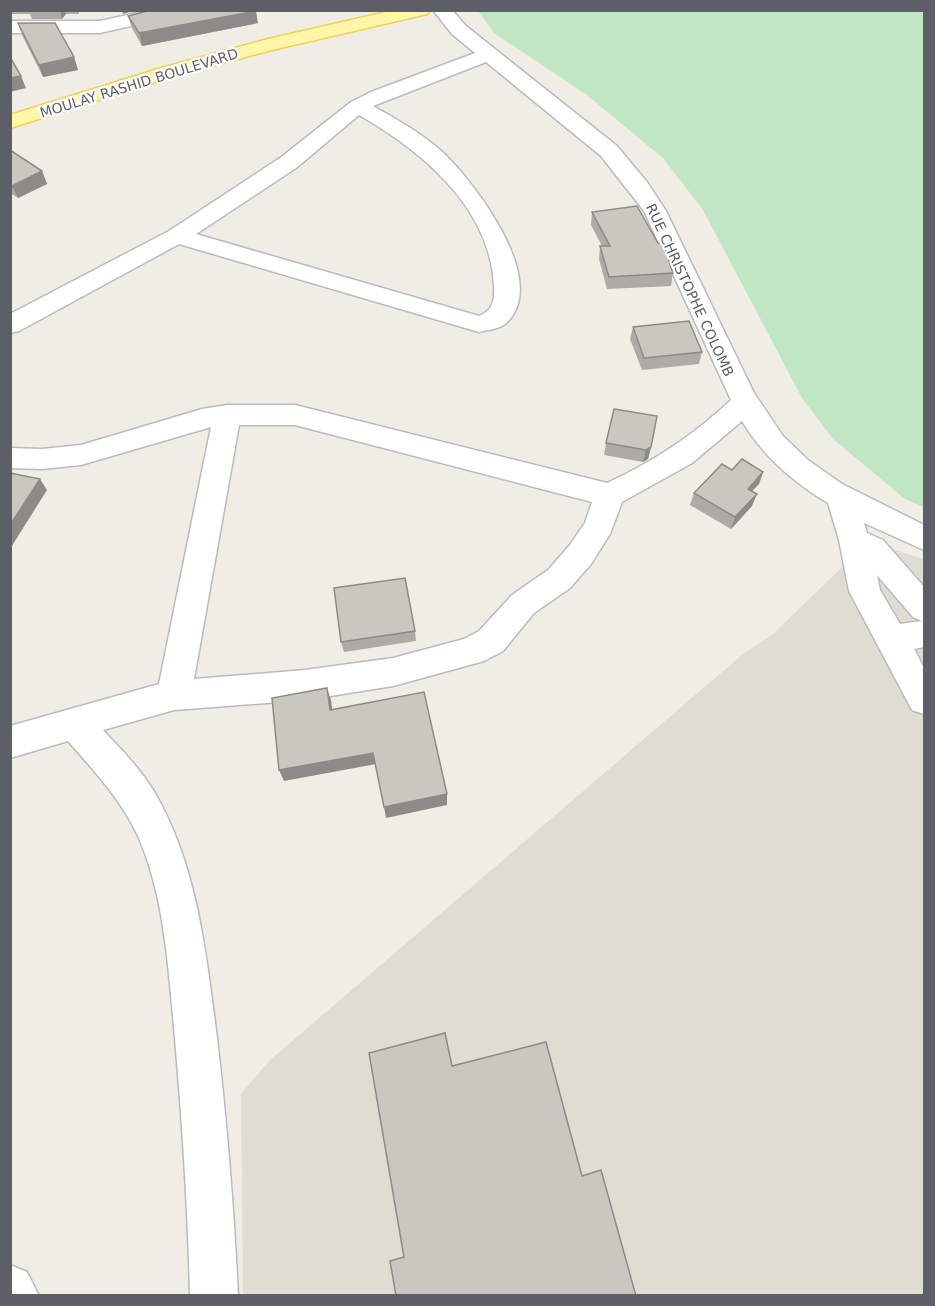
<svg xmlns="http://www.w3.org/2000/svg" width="935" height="1306" font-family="'DejaVu Sans',sans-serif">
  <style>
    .education { fill: #dfdcd2 }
    .green { fill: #c0e6c3 }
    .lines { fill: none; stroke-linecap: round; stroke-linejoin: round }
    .minor-casing { stroke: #b9bbc0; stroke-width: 3 }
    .major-casing { stroke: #f2d15a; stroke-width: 3 }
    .minor { fill: #fff; fill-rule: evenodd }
    .major { fill: #fff6a9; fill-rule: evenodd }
    .wall { fill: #aeaba6 }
    .shaded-wall { fill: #8d8b87 }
    .building { fill: #cac7c1; stroke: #8d8b87; stroke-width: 1.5 }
    .labels { text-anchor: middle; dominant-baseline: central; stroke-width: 4.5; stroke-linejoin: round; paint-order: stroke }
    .far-street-label { font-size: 14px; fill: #5c5f65; stroke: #fff }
  </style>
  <rect width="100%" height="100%" fill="#efede4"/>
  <path class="education" d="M 868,542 L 924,559 L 924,1295 L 243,1295 L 241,1094 L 269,1061 L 743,654 L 772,635 Z"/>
  <path class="green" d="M 478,11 L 924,11 L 924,507 L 905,499 L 833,439 L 802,398 L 703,210 L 663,158 L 587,95 L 494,33 Z"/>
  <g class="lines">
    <g class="minor-casing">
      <path id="minor" d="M 150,10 L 186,10 L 183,14 L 100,33 L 10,33 L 10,21 L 100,21 Z
        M 433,10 L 452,10 L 466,26 L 617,146 L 647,182 L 666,211 L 754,393 L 783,436 L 808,460 L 842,484 L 924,525 L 924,550 L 864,523 L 867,533 L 883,540 L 924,587 L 924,647 L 914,649 L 924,668 L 924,714 L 912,710 L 849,591 L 839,540 L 828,503 C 793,482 763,456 742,421 L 692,463 L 622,502 L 610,534 L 591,564 L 570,588 L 534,613 L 503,651 L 484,661 L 393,686 L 305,700 L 174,710 L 103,730 C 122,750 141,770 155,793 C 198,868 206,954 217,1038 C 227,1124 234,1209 238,1296 L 190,1296 C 188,1206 182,1117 174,1027 C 168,964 164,895 138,836 C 121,799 94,771 68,741 L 10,758 L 10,726 L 159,684 L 211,427 L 81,465 L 42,469 L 10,468 L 10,448 L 42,449 L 81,445 L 202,409 L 227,405 L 295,405 L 607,483 C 653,462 694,435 731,400 L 644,211 L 601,156 L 486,62 L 373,106 C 396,119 419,132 439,149 C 472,178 553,283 505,324 C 499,329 487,330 479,332 L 179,244 L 19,331 L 10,333 L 10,314 L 169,231 L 280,158 L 351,102 L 371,92 L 475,53 L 452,34 ZM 359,115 C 422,151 490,207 494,286 C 495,299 493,311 479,316 L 196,234 L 296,168 ZM 239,425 L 295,425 L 592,502 L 585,523 L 569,546 L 548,570 L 512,595 L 479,631 L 464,639 L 393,658 L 305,670 L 194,679 ZM 877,575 L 913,617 L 922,621 L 900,624 L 880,590 Z
        M 10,1265 L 27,1272 L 39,1296 L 10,1296 Z"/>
    </g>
    <g class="major-casing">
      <path id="major" d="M 395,10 L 430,10 L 427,14 L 272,50 L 175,76 L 10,128 L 10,115 L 161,68 L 268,39 Z"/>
    </g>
    <use href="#minor" class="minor"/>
    <use href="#major" class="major"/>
  </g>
  <path class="wall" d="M 10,10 L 79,10 L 79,14 L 66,14 L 62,19 L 32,19 L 30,14 L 10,14 Z
    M 128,16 L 258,23 L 142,46 L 132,28 Z
    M 18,23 L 74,57 L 78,70 L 43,77 L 22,35 Z
    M 10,150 L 42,171 L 47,184 L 18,198 L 10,193 Z
    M 592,212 L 673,273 L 671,286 L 607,289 L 599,259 L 600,246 L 602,246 L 591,225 Z
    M 633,327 L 702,352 L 699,364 L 642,370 L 630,339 Z
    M 606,443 L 651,447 L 648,459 L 643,462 L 604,455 Z
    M 732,470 L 763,472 L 759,484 L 752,491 L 752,506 L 731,529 L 690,505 L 694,493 Z
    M 415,631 L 416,641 L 344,652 L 341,642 Z"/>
  <path class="shaded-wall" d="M 60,10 L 64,10 L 66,14 L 62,19 Z
    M 122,10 L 137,10 L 123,14 Z
    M 256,11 L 258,23 L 142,46 L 139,33 Z
    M 74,57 L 78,70 L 43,77 L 39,65 Z
    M 21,76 L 26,88 L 10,92 L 10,78 Z
    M 42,171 L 47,184 L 18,198 L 12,186 Z
    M 651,447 L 648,459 L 643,462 L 646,450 Z
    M 763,472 L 759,484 L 743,500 L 748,489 Z
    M 40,479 L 47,490 L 10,549 L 10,525 Z
    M 757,494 L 752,506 L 731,529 L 735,517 Z
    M 327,688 L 331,700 L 334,722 L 330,710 Z
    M 373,753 L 376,764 L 284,781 L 279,770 Z
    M 447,794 L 447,805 L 386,818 L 384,807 Z"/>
  <path class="building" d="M 151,10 L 256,10 L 256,11 L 139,33 L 128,16 Z
    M 18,23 L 55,23 L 74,57 L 39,65 Z
    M 10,57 L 21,76 L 10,78 Z
    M 10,150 L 42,171 L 12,186 L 10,185 Z
    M 637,206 L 658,243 L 663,243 L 673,273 L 609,277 L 600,246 L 610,246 L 592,212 Z
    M 689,321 L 702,352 L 644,358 L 633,327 Z
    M 614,409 L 657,416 L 651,447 L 646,450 L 606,443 Z
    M 742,459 L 763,472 L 748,489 L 757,494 L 735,517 L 694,493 L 722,464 L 732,470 Z
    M 10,473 L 40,479 L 10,525 Z
    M 405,578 L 415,631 L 341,642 L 334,588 Z
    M 327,688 L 330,710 L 424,692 L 447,794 L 384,807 L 373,753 L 279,770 L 272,698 Z
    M 445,1033 L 452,1066 L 546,1042 L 582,1176 L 601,1170 L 636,1296 L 396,1296 L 390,1261 L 404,1257 L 369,1053 Z"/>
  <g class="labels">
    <g class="far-street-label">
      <text transform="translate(139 83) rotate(-17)">MOULAY RASHID BOULEVARD</text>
      <text transform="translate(690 290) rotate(65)">RUE CHRISTOPHE COLOMB</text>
    </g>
  </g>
  <rect width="935" height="1306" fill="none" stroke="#5c5f65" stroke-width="24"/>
</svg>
